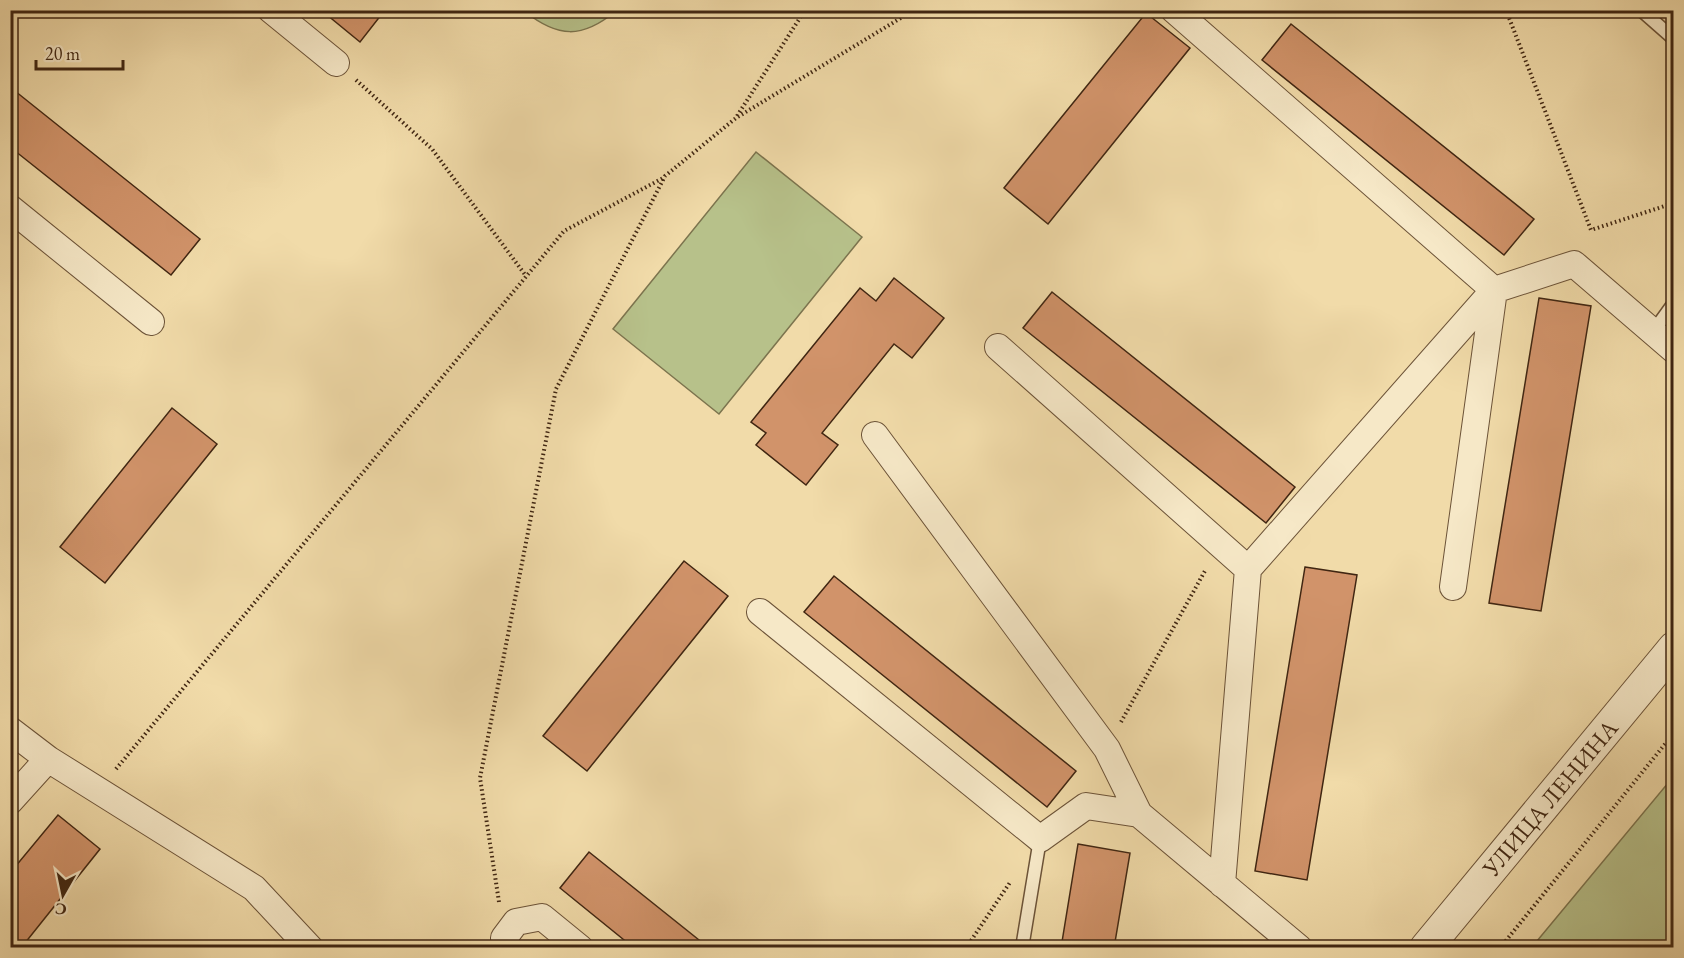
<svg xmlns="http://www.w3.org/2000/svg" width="1684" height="958" font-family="'EB Garamond',serif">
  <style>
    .park { fill: #b7c18a; stroke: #7c744e; stroke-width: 1.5 }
    .building { fill: #d1936a; stroke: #402612; stroke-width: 1.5 }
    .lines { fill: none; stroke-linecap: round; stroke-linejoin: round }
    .service-casing { stroke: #6c5338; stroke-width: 15 }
    .minor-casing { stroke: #6c5338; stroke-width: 28 }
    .tertiary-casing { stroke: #6c5338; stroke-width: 34 }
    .path { stroke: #402612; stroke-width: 4; stroke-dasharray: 1.5 3; stroke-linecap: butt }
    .service { stroke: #f6e8c7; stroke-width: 12 }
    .minor { stroke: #f6e8c7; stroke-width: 26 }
    .tertiary { stroke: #f6e8c7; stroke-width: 32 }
    .labels { text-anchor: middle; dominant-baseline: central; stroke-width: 4.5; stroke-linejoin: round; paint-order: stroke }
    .street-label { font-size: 24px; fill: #402612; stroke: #f6e8c7 }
  </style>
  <rect width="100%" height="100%" fill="#f1dba9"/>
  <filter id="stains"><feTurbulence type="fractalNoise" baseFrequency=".00333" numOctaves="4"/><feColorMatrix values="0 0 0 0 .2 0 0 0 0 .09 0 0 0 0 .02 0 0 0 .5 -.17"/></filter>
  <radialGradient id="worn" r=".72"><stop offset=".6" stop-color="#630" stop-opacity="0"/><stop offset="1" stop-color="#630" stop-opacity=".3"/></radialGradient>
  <path class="park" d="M 524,11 L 616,11 C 582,39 558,38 524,11 Z
    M 756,152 L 862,237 L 719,414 L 613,329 Z
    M 1673,777 L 1673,947 L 1532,947 Z"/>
  <path class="building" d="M 321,10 L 385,10 L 360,42 Z
    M 1146,13 L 1190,48 L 1048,224 L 1004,188 Z
    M 1291,24 L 1534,219 L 1504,255 L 1262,60 Z
    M 10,87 L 200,239 L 171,275 L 10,147 Z
    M 894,278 L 944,318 L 912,358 L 894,344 L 822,433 L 838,445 L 806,485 L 756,445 L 766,433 L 751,422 L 860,288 L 876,301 Z
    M 1052,292 L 1295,487 L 1266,523 L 1023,328 Z
    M 1539,298 L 1591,306 L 1541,611 L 1489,603 Z
    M 172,408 L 217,444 L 105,583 L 60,547 Z
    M 684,561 L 728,596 L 587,771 L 543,736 Z
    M 1305,567 L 1357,575 L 1307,880 L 1255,871 Z
    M 834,576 L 1076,771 L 1047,807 L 804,612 Z
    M 58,815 L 100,849 L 21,948 L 10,948 L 10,873 Z
    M 1078,844 L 1130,853 L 1114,948 L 1061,948 Z
    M 589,852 L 709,948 L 634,948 L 560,888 Z"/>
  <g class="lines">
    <g class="service-casing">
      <path id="service" d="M 1641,10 L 1674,39
        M 1653,332 L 1674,303
        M 1022,948 L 1040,839"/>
    </g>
    <g class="minor-casing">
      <path id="minor" d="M 271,10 L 336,63
        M 1174,10 L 1494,290 L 1574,264 L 1674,350
        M 10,208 L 151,322
        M 998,347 L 1248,569 L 1222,884
        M 875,435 L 1107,749 L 1139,814
        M 1248,569 L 1494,290 L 1453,587
        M 760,612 L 1040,839 L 1086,806 L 1139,814 L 1299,948
        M 10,730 L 48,759
        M 10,801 L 48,759 L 254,888 L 310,948
        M 506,948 L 504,938 L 516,922 L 542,917 L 580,948"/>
    </g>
    <g class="tertiary-casing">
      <path id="tertiary" d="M 1426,948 L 1674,648"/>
    </g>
    <path class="path" d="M 1506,10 L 1591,230 L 1674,203
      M 356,80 L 432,149 L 526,276
      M 737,116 L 805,10
      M 1121,722 L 1206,569
      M 116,769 L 564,231 L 665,177
      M 499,902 L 480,778 L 556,389 L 665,176 L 736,118 L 914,10
      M 966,948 L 1011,881
      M 1500,948 L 1674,733"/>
    <use href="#service" class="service"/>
    <use href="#minor" class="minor"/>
    <use href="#tertiary" class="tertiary"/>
  </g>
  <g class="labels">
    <g class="street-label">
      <text transform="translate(1550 798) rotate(-50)">УЛИЦА ЛЕНИНА</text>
    </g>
  </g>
  <rect width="1684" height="958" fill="none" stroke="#f1dba9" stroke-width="36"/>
  <rect x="12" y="12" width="1660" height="934" fill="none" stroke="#402612" stroke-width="3"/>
  <rect x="18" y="18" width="1648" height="922" fill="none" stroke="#402612" stroke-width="1.5"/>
  <g transform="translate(63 895) rotate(189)" stroke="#f6e8c7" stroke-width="4.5" paint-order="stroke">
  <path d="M0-4.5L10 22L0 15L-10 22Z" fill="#402612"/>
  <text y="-9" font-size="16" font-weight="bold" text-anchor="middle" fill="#402612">С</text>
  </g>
  <path d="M36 60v9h87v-9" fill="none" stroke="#402612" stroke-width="3"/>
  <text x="45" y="60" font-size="18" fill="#402612" stroke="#f6e8c7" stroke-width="4.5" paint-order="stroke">20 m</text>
  <rect width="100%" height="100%" filter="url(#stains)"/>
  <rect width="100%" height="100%" fill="url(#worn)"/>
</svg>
